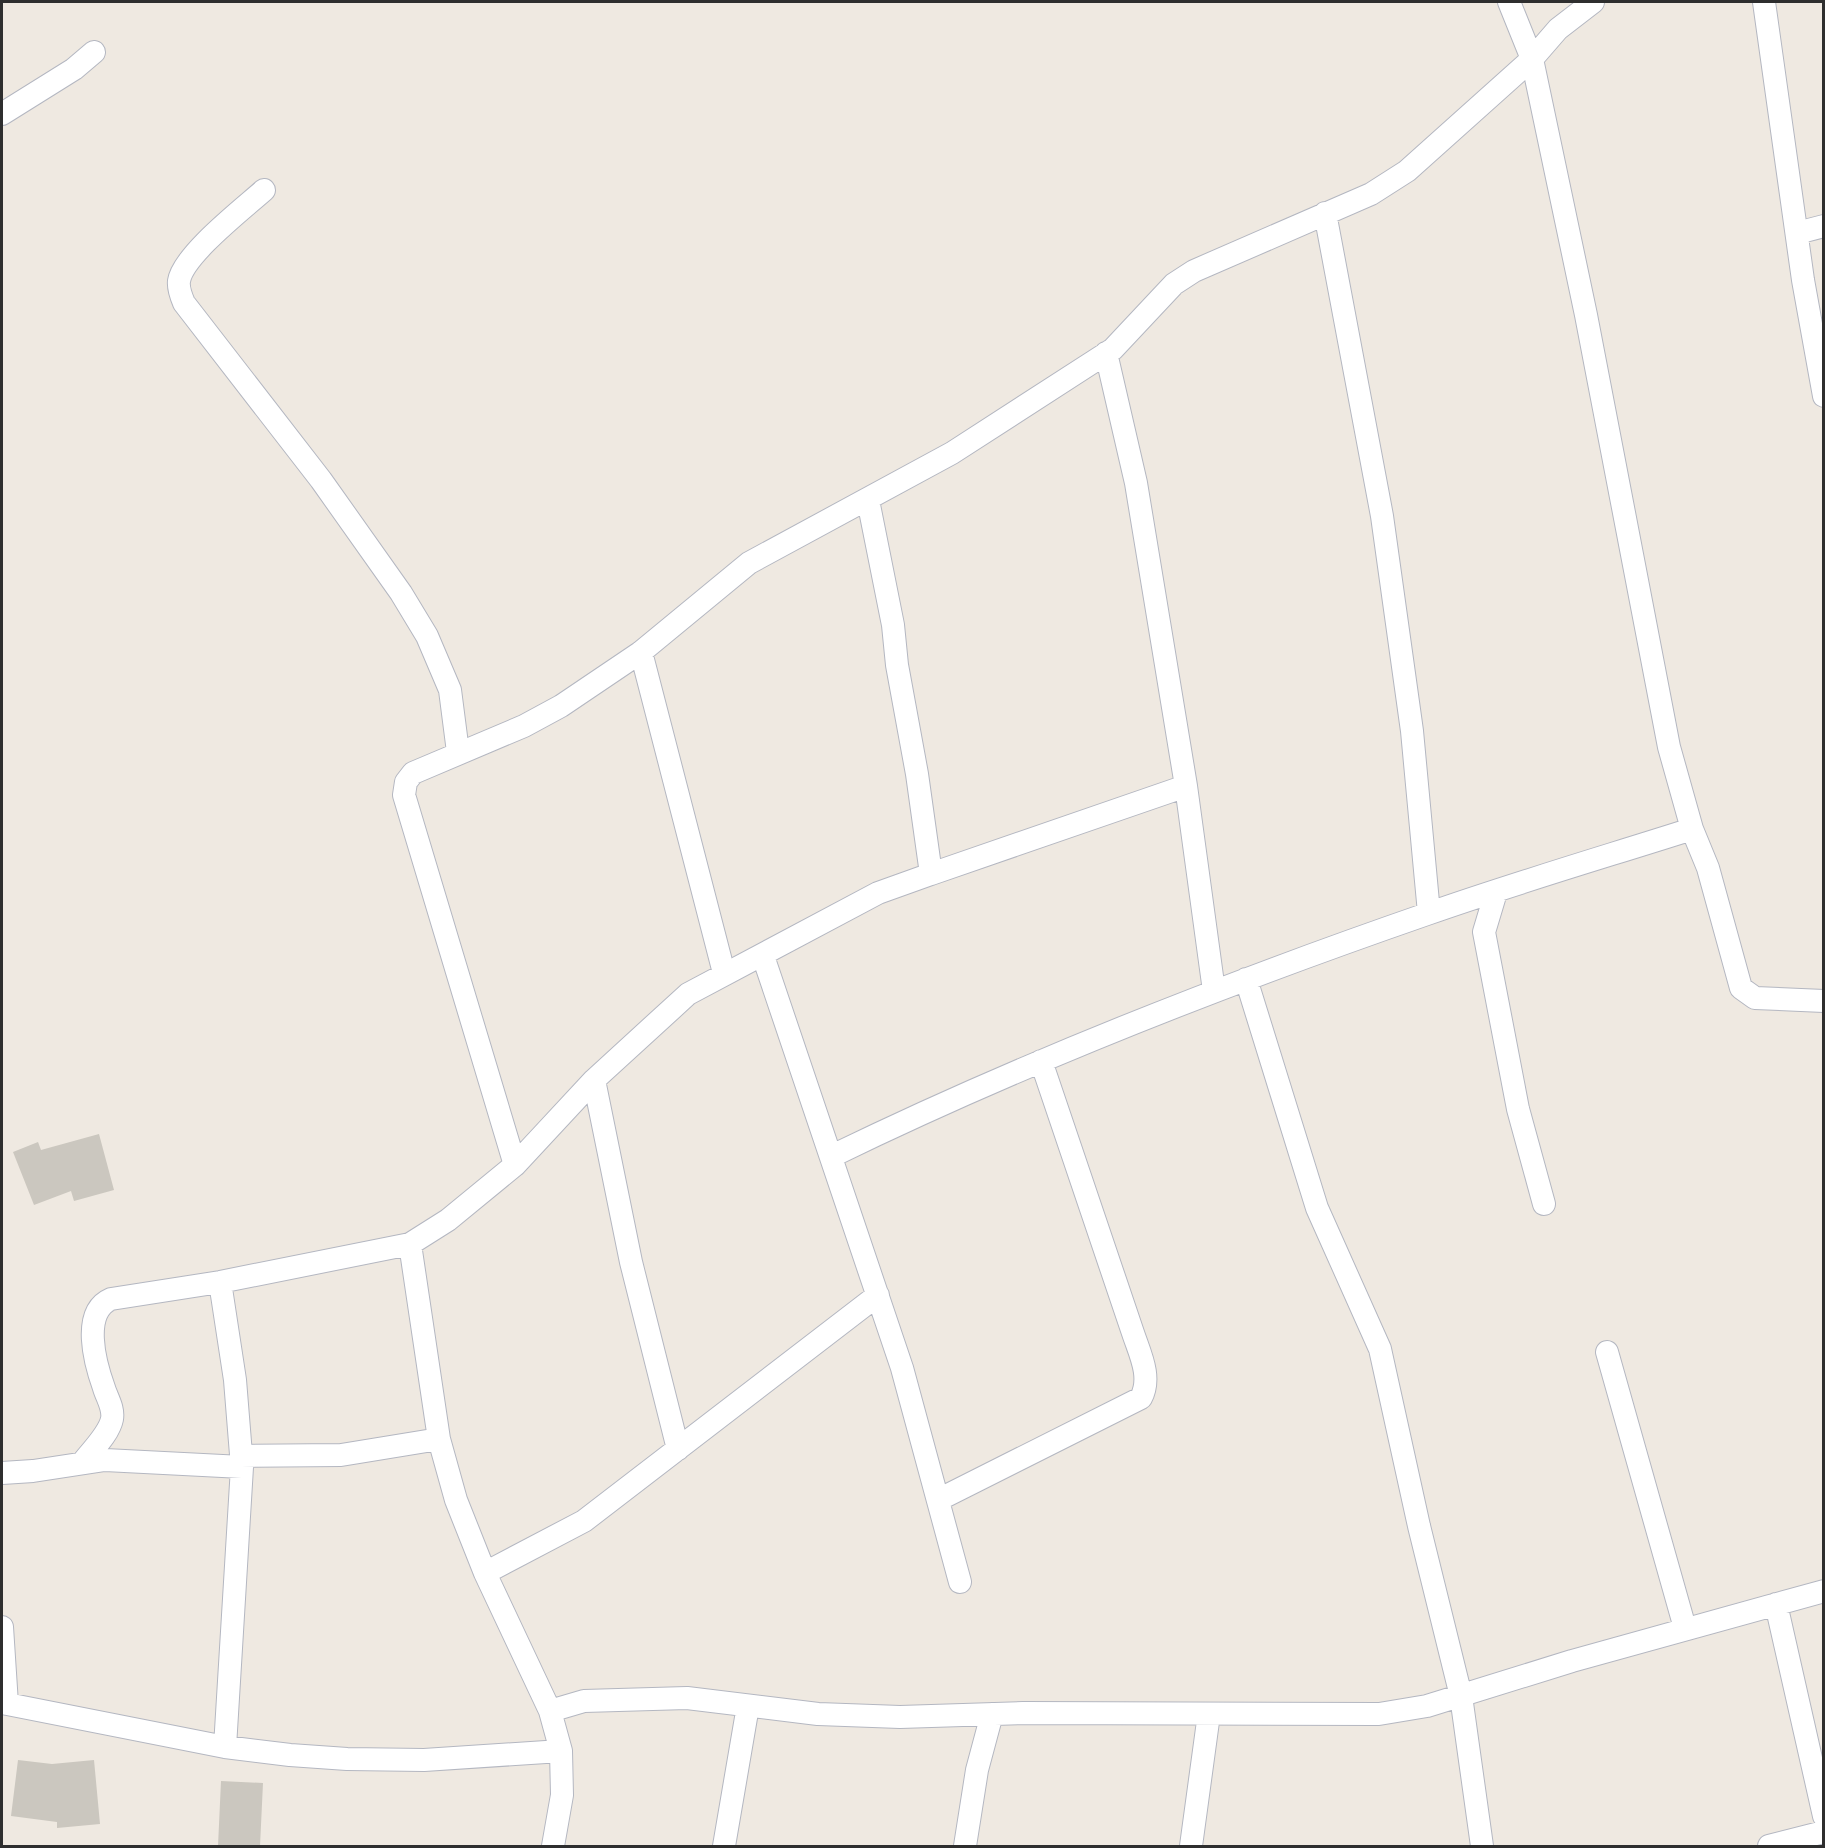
<svg xmlns="http://www.w3.org/2000/svg" width="1825" height="1848" font-family="Inter,sans-serif">
  <style>
    .building { fill: #cbc7bf }
    .lines { fill: none; stroke-linecap: round; stroke-linejoin: round }
    .minor-casing { stroke: #b4b7c1; stroke-width: 24 }
    .minor { stroke: #fff; stroke-width: 22 }
  </style>
  <rect width="100%" height="100%" fill="#efe9e1"/>
  <path class="building" d="M 99,1134 L 114,1190 L 74,1201 L 71,1191 L 34,1205 L 13,1152 L 38,1142 L 41,1150 Z
    M 18,1760 L 52,1764 L 94,1760 L 100,1824 L 57,1828 L 57,1822 L 11,1816 Z
    M 221,1781 L 263,1783 L 260,1846 L 218,1846 Z"/>
  <g class="lines">
    <g class="minor-casing">
      <path id="minor" d="M 1509,2 L 1532,59 L 1586,315 L 1669,747 L 1692,829 L 1708,868 L 1741,988 L 1755,998 L 1824,1001
        M 1764,2 L 1803,280 L 1824,396
        M 2,114 L 74,69 L 94,52
        M 264,190 C 244,208 183,255 179,281 C 178,288 181,296 184,303 L 321,480 L 401,593 L 427,636 L 450,690 L 458,752
        M 1325,213 L 1382,516 L 1412,731 L 1429,913
        M 1797,233 L 1824,226
        M 641,652 L 724,973
        M 1186,786 L 1214,991
        M 931,874 L 1186,786 L 1136,483 L 1106,353
        M 1496,892 L 1484,932 L 1518,1109 L 1544,1204
        M 763,956 L 902,1368 L 960,1582
        M 1246,979 L 1317,1208 L 1380,1349 L 1419,1526 L 1461,1696 L 1482,1846
        M 594,1080 L 631,1262 L 678,1449
        M 832,1156 C 1025,1062 1225,984 1427,914 C 1515,883 1604,857 1692,829
        M 515,1165 L 404,795 L 406,782 L 413,773 L 524,726 L 561,706 L 641,652 L 749,563 L 952,453 L 1113,349 L 1174,284 L 1194,271 L 1371,194 L 1407,171 L 1532,59 L 1558,29 L 1593,2
        M 410,1244 L 439,1439 L 456,1500 L 485,1573 L 550,1711 L 561,1751 L 562,1795 L 553,1846
        M 220,1282 L 235,1380 L 242,1467 L 225,1747
        M 1607,1352 L 1685,1628
        M 241,1456 L 341,1455 L 439,1439
        M 83,1462 C 92,1450 109,1434 112,1419 C 114,1408 107,1398 104,1388 C 95,1363 81,1312 111,1299 L 220,1282 L 410,1244 L 448,1220 L 515,1165 L 594,1080 L 688,994 L 878,893 L 931,874 L 917,774 L 897,665 L 893,625 L 868,500
        M 2,1473 L 33,1471 L 105,1460 L 242,1467
        M 938,1500 L 1141,1398 C 1152,1377 1140,1354 1133,1333 L 1041,1061
        M 485,1573 L 584,1521 L 878,1295
        M 1776,1604 L 1824,1816
        M 2,1627 L 7,1704
        M 2,1703 L 225,1747 L 290,1755 L 347,1759 L 424,1760 L 561,1751
        M 550,1711 L 584,1701 L 687,1698 L 818,1714 L 900,1717 L 1023,1713 L 1379,1714 L 1427,1706 L 1572,1661 L 1824,1591
        M 724,1846 L 748,1706
        M 965,1846 L 977,1770 L 992,1714
        M 1191,1846 L 1209,1714
        M 1769,1846 L 1824,1832"/>
    </g>
    <use href="#minor" class="minor"/>
  </g>
  <rect width="1825" height="1848" fill="none" stroke="#2e2e2e" stroke-width="6"/>
</svg>
